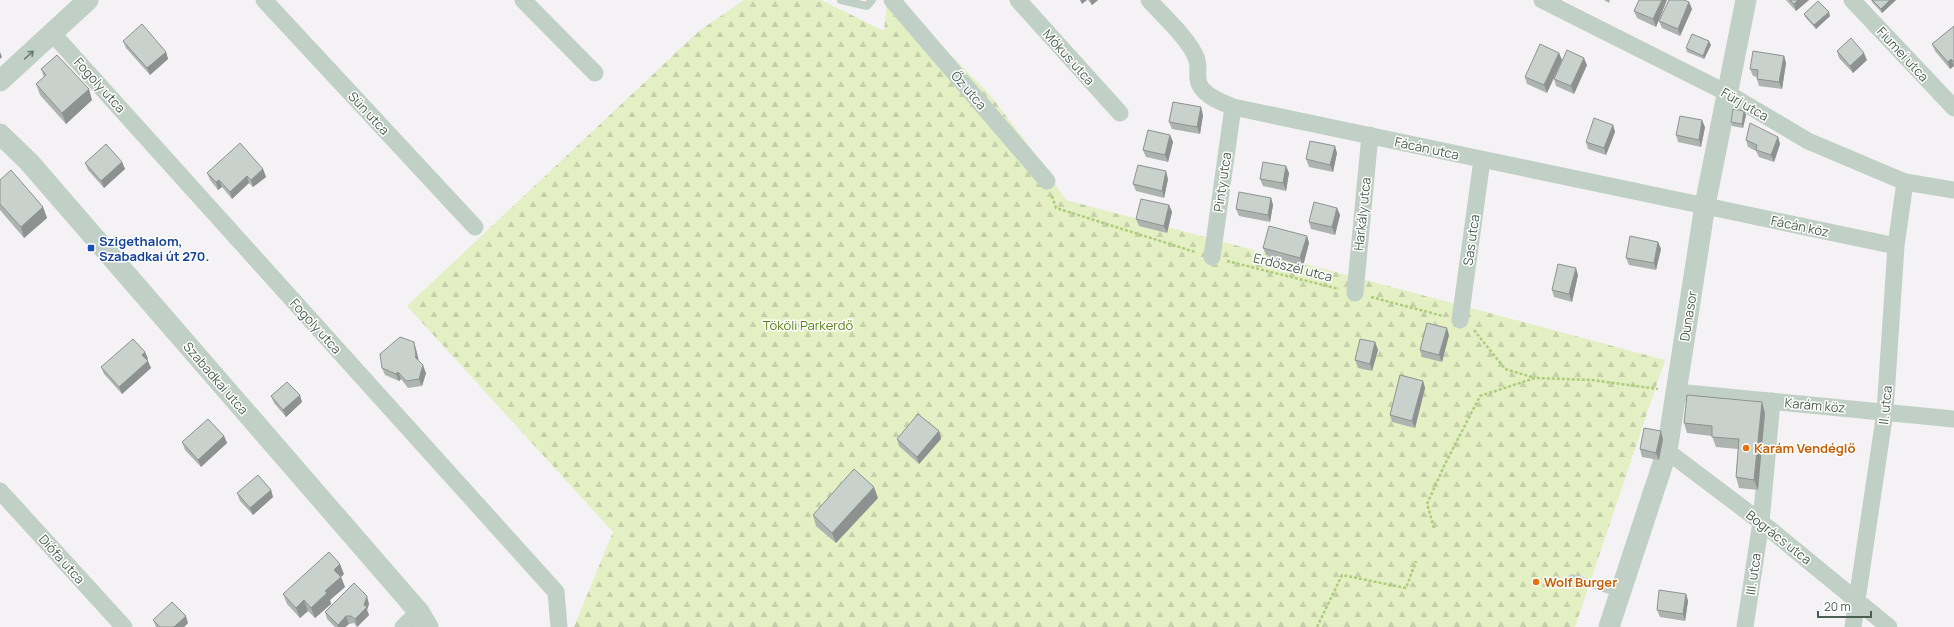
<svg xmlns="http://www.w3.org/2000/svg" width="1954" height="627" font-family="Manrope,sans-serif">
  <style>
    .forest { fill: url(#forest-firs) }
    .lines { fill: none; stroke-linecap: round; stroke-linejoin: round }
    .path { stroke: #aecd7c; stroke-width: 2.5; stroke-dasharray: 3 2; stroke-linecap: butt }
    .service { stroke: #c0d0c6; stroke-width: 8 }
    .minor { stroke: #c0d0c6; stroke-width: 17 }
    .tertiary { stroke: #c0d0c6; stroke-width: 21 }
    .wall { fill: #adb4b0 }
    .shaded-wall { fill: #8d9290 }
    .building { fill: #c9d1cd; stroke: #8d9290 }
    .oneway { stroke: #687b6e }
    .transit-dot { fill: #1a4fb4; stroke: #fff; stroke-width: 1.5 }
    .food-dot { fill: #e8710a; stroke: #fff; stroke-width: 1.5 }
    .labels { text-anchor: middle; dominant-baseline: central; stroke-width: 3; stroke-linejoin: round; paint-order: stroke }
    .street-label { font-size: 13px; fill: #4a5f51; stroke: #fff }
    .transit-label { font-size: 13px; font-weight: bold; fill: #164399; stroke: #fff; text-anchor: start }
    .park-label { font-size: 13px; fill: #5a811a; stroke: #fff }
    .food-label { font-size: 13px; font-weight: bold; fill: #c56008; stroke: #fff; text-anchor: start }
  </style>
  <defs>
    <pattern id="forest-firs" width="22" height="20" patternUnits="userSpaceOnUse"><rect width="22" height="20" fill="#e4efc3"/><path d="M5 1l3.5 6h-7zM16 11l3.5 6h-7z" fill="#c5cfa9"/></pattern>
  </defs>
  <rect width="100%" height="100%" fill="#f4f2f4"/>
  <path class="forest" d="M 744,0 L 821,0 L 884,31 L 887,0 L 897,0 L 990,95 L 1030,147 L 1066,200 L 1665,360 L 1575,627 L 574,627 L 613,532 L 407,306 L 699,31 Z"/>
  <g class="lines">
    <path class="path" d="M 1052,196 L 1056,208 L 1195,252
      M 1227,261 L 1339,289
      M 1371,297 L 1443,316
      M 1474,330 L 1505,369 L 1535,378
      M 1434,528 L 1427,504 L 1445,464 L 1480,396 L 1535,378 L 1592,380 L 1658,389
      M 1317,627 L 1342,575 L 1406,588 L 1416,561"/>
    <path class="service" d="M 841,0 L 867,6 L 872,0
      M 1572,578 L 1619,593"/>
    <path class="minor" d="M 264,0 L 475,227
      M 523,0 L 595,73
      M 892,0 L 1047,181
      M 1018,0 L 1120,113
      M 1149,0 C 1163,16 1186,36 1195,55 C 1200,64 1197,70 1198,79 C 1199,94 1221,102 1233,107 L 1896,246
      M 1542,0 L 1727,93 L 1808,141 L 1905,182 L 1954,190
      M 1852,0 L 1954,108
      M 53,34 L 556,592 L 559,627
      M 1212,257 L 1233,107
      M 1355,293 L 1370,135
      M 1460,320 L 1482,160
      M 1676,392 L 1954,419
      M 1667,451 L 1761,522 L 1889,627
      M 0,491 L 124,627
      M 403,627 L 419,612
      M 1745,627 L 1761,522 L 1772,401
      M 1853,627 L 1885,412 L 1896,246 L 1905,182"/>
    <path class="tertiary" d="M 0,81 L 88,0
      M 0,134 L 29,162 L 419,612 L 428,627
      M 1609,627 L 1667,451 L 1705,205 L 1746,0"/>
  </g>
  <path class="wall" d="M 1088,0 L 1098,0 L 1092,5 Z
    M 1604,0 L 1610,0 L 1609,3 Z
    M 1667,0 L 1656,27 L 1637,18 L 1634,11 Z
    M 1786,0 L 1809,0 L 1796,11 Z
    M 1871,0 L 1896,0 L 1882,13 L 1872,2 Z
    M 1689,2 L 1692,9 L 1680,36 L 1662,28 L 1659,21 Z
    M 1804,14 L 1830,16 L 1816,29 L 1805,17 Z
    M 1954,26 L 1954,66 L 1950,69 L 1935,51 L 1932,44 Z
    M 123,41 L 166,52 L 168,59 L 150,75 L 126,48 Z
    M 1711,45 L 1704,59 L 1687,52 L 1686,48 Z
    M 1837,51 L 1867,60 L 1853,73 L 1839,58 Z
    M 1559,53 L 1562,60 L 1547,93 L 1527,84 L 1525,77 Z
    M 1784,56 L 1786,63 L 1782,89 L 1759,86 L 1757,79 L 1757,77 L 1753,76 L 1750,69 Z
    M 1587,65 L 1574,94 L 1556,86 L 1554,79 Z
    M 41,69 L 92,100 L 66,124 L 40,95 L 36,84 L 44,77 Z
    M 1744,111 L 1746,115 L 1743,128 L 1732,126 L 1731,122 Z
    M 1203,115 L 1200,134 L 1172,129 L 1169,122 Z
    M 1613,125 L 1615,132 L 1606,155 L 1588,149 L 1586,142 Z
    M 1705,127 L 1701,147 L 1678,142 L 1676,135 Z
    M 1170,135 L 1173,142 L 1168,162 L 1146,157 L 1143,150 Z
    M 1778,137 L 1780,144 L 1774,162 L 1759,157 L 1756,151 L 1748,147 L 1746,140 Z
    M 1337,153 L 1333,172 L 1309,167 L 1306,159 Z
    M 122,162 L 125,169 L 104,188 L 88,170 L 85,163 Z
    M 1286,166 L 1289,173 L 1286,191 L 1263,186 L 1260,179 Z
    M 263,169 L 266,177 L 253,187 L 249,183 L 232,199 L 222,187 L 218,190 L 210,180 L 207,173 Z
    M 1168,179 L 1164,198 L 1136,191 L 1133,184 Z
    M 0,180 L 43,207 L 47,218 L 24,238 L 0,210 Z
    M 1271,198 L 1273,205 L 1270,222 L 1239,216 L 1236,209 Z
    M 1169,205 L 1172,212 L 1167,233 L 1139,226 L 1136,219 Z
    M 1337,208 L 1340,215 L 1335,235 L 1311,229 L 1309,222 Z
    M 1307,236 L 1309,243 L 1303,266 L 1266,255 L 1263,248 Z
    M 1658,242 L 1661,249 L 1656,270 L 1629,265 L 1626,258 Z
    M 1578,275 L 1572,302 L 1554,297 L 1552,290 Z
    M 1449,335 L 1442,362 L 1422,357 L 1420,350 Z
    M 1375,342 L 1378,350 L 1372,371 L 1358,368 L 1355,360 Z
    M 416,349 L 419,361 L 426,373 L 422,386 L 408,388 L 401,379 L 399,381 L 385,375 L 382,368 Z
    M 145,352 L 148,359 L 147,360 L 151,368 L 122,394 L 104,374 L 101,367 Z
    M 1423,381 L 1425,388 L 1415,428 L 1392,422 L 1390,415 Z
    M 271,396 L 302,402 L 286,417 L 274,403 Z
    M 1765,413 L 1758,490 L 1739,488 L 1736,477 L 1738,449 L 1716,447 L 1712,436 L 1687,433 L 1684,423 Z
    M 939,431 L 941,439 L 919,464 L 899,446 L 897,439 Z
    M 224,436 L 227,443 L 201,467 L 185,450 L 182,442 Z
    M 1663,439 L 1659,460 L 1642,457 L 1640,449 Z
    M 271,490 L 273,497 L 253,515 L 240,501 L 237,493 Z
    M 878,498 L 836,543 L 816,526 L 813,515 Z
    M 344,574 L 341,577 L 345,587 L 330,600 L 331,604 L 315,618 L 308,611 L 300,618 L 287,604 L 283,594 Z
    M 1686,594 L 1688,601 L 1685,621 L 1660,617 L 1657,610 Z
    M 369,604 L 367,610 L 369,615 L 357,627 L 354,623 L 349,624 L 345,627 L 335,627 L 327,619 L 325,612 Z
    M 153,620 L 188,623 L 184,627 L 156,627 Z"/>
  <path class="shaded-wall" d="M 1080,0 L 1087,0 L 1082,4 Z
    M 1090,0 L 1098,0 L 1092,5 Z
    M 1662,0 L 1667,0 L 1656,27 L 1653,19 Z
    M 1798,0 L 1809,0 L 1796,11 L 1794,4 Z
    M 1890,0 L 1896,0 L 1882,13 L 1881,9 Z
    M 1689,2 L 1692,9 L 1680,36 L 1678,29 Z
    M 1829,12 L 1830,16 L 1816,29 L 1814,25 Z
    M 1709,41 L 1711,45 L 1704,59 L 1703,56 Z
    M 0,52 L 2,57 L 0,59 Z
    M 166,52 L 168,59 L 150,75 L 147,68 Z
    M 1559,53 L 1562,60 L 1547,93 L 1544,85 Z
    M 1864,53 L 1867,60 L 1853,73 L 1850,66 Z
    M 1784,56 L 1786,63 L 1782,89 L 1779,82 Z
    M 1584,58 L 1587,65 L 1574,94 L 1571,86 Z
    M 1951,59 L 1954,66 L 1950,69 L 1948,62 Z
    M 89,89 L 92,100 L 66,124 L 62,113 Z
    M 1201,107 L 1203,115 L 1200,134 L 1197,127 Z
    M 1744,111 L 1746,115 L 1743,128 L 1742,124 Z
    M 1702,120 L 1705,127 L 1701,147 L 1699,140 Z
    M 1613,125 L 1615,132 L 1606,155 L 1604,148 Z
    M 1170,135 L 1173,142 L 1168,162 L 1165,155 Z
    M 1778,137 L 1780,144 L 1774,162 L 1771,155 Z
    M 1335,146 L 1337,153 L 1333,172 L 1330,165 Z
    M 122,162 L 125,169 L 104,188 L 101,181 Z
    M 1286,166 L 1289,173 L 1286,191 L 1283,183 Z
    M 263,169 L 266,177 L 253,187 L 251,180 Z
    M 1166,171 L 1168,179 L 1164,198 L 1162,191 Z
    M 247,176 L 249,183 L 232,199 L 230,192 Z
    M 219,180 L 222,187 L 218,190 L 216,182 Z
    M 1271,198 L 1273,205 L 1270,222 L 1268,215 Z
    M 1169,205 L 1172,212 L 1167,233 L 1164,226 Z
    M 43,207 L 47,218 L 24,238 L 21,227 Z
    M 1337,208 L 1340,215 L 1335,235 L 1332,227 Z
    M 1307,236 L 1309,243 L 1303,266 L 1300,258 Z
    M 1658,242 L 1661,249 L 1656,270 L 1654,263 Z
    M 1576,268 L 1578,275 L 1572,302 L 1569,294 Z
    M 1447,328 L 1449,335 L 1442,362 L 1439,355 Z
    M 414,342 L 416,349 L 419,363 L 415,357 Z
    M 1375,342 L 1378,350 L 1372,371 L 1370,364 Z
    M 145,352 L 148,359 L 145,362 L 142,355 Z
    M 148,361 L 151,368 L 122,394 L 119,387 Z
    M 423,365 L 426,373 L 422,386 L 419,379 Z
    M 398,372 L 401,379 L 399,381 L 396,374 Z
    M 1423,381 L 1425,388 L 1415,428 L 1412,421 Z
    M 300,395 L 302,402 L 286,417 L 283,410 Z
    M 1762,402 L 1765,413 L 1758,490 L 1754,480 Z
    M 939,431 L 941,439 L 919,464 L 917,457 Z
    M 1661,431 L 1663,439 L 1659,460 L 1656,453 Z
    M 224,436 L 227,443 L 201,467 L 198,460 Z
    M 874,487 L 878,498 L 836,543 L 832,533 Z
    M 271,490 L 273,497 L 253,515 L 250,508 Z
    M 340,564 L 344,574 L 341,577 L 345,587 L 330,600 L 331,604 L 315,618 L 311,608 L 325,591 L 334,570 Z
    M 1686,594 L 1688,601 L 1685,621 L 1683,614 Z
    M 367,596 L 369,604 L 367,610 L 369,615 L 357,627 L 355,619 L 364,605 Z
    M 304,600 L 308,611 L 300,618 L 296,608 Z
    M 186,616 L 188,623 L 184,627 L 174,627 Z
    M 346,616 L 349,624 L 345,627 L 338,627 L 338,625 Z"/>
  <path class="building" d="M 1639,0 L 1662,0 L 1653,19 L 1634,11 Z
    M 1669,0 L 1684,0 L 1689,2 L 1678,29 L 1659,21 Z
    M 1790,0 L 1798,0 L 1794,4 Z
    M 1872,0 L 1890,0 L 1881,9 Z
    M 1818,1 L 1829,12 L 1814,25 L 1804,14 Z
    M 142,24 L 166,52 L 147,68 L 123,41 Z
    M 1954,26 L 1954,62 L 1951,59 L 1948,62 L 1932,44 Z
    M 1692,34 L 1709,41 L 1703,56 L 1686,48 Z
    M 1851,38 L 1864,53 L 1850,66 L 1837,51 Z
    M 1540,44 L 1559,53 L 1544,85 L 1525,77 Z
    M 1567,50 L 1584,58 L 1571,86 L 1554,79 Z
    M 1753,51 L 1784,56 L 1779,82 L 1757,79 L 1758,70 L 1750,69 Z
    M 57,55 L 89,89 L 62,113 L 36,84 L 46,75 L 41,69 Z
    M 1173,102 L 1201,107 L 1197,127 L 1169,122 Z
    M 1733,109 L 1744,111 L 1742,124 L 1731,122 Z
    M 1680,116 L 1702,120 L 1699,140 L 1676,135 Z
    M 1594,118 L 1613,125 L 1604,148 L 1586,142 Z
    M 1750,123 L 1778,137 L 1771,155 L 1756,150 L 1757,145 L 1746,140 Z
    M 1148,130 L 1170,135 L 1165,155 L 1143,150 Z
    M 1310,141 L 1335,146 L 1330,165 L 1306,159 Z
    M 240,143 L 263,169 L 251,180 L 247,176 L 230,192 L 219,180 L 216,182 L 207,173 Z
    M 106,144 L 122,162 L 101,181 L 85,163 Z
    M 1263,162 L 1286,166 L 1283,183 L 1260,179 Z
    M 1138,165 L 1166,171 L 1162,191 L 1133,184 Z
    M 11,170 L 43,207 L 21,227 L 0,204 L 0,180 Z
    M 1239,192 L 1271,198 L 1268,215 L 1236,209 Z
    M 1141,199 L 1169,205 L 1164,226 L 1136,219 Z
    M 1314,202 L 1337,208 L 1332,227 L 1309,222 Z
    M 1269,226 L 1307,236 L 1300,258 L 1263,248 Z
    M 1630,236 L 1658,242 L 1654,263 L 1626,258 Z
    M 1558,264 L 1576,268 L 1569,294 L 1552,290 Z
    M 1427,323 L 1447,328 L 1439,355 L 1420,350 Z
    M 400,337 L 414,342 L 416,356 L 415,357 L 423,365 L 419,379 L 406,381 L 398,372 L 396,374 L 382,368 L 380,354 Z
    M 133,339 L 145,352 L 142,355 L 148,361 L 119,387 L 101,367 Z
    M 1360,339 L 1375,342 L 1370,364 L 1355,360 Z
    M 1400,375 L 1423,381 L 1412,421 L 1390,415 Z
    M 287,382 L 300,395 L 283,410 L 271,396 Z
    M 1687,395 L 1762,402 L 1754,480 L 1736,477 L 1739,439 L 1712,437 L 1712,426 L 1684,423 Z
    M 918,414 L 939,431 L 917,457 L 897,439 Z
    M 208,419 L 224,436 L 198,460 L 182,442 Z
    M 1644,428 L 1661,431 L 1656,453 L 1640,449 Z
    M 854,469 L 874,487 L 832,533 L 813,515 Z
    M 258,475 L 271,490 L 250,508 L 237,493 Z
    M 329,552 L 340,564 L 334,570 L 341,577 L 325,591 L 327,593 L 311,608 L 304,600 L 296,608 L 283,594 Z
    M 354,583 L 367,596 L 364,605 L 367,607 L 355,619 L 351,616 L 346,616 L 338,625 L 325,612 Z
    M 1659,590 L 1686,594 L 1683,614 L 1657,610 Z
    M 172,602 L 186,616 L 174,627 L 160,627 L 153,620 Z"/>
  <defs><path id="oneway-shaft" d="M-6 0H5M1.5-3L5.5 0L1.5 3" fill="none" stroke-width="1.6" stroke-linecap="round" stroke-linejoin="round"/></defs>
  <use class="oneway" href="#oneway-shaft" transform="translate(29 55) rotate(-42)"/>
  <rect class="transit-dot" x="87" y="244" width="8" height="8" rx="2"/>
  <g class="food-dot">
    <circle cx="1746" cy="448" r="4"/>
    <circle cx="1536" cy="582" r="4"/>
  </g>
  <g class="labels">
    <g class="street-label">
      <text transform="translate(1903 54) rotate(47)">Fiumei utca</text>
      <text transform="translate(1069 57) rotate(48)">Mókus utca</text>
      <text transform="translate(100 85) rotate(48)">Fogoly utca</text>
      <text transform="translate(969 90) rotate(49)">Őz utca</text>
      <text transform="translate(1745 104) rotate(30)">Fürj utca</text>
      <text transform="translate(369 113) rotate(47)">Sün utca</text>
      <text transform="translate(1427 148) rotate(12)">Fácán utca</text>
      <text transform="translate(1222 182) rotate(-82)">Pinty utca</text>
      <text transform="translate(1362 214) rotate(-84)">Harkály utca</text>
      <text transform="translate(1800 226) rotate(12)">Fácán köz</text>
      <text transform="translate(1471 240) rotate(-82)">Sas utca</text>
      <text transform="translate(1293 267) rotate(14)">Erdőszél utca</text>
      <text transform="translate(1688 316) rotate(-81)">Dunasor</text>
      <text transform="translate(316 326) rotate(48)">Fogoly utca</text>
      <text transform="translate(216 378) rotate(49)">Szabadkai utca</text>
      <text transform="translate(1815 405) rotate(5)">Karám köz</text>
      <text transform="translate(1885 405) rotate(-84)">II. utca</text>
      <text transform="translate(1779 537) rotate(38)">Bogrács utca</text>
      <text transform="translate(62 559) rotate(48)">Diófa utca</text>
      <text transform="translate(1753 574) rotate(-82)">III. utca</text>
    </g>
    <g class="transit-label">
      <text x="99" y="241">Szigethalom,<tspan x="99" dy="15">Szabadkai út 270.</tspan></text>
    </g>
    <g class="park-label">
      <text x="808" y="325">Tököli Parkerdő</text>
    </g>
    <g class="food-label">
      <text x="1754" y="448">Karám Vendéglő</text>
      <text x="1544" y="582">Wolf Burger</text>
    </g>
  </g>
  <path d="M1818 611v6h53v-6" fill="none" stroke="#4a5f51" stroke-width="2"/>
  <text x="1824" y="611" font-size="12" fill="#4a5f51" stroke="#ffffff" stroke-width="3" paint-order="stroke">20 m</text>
</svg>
